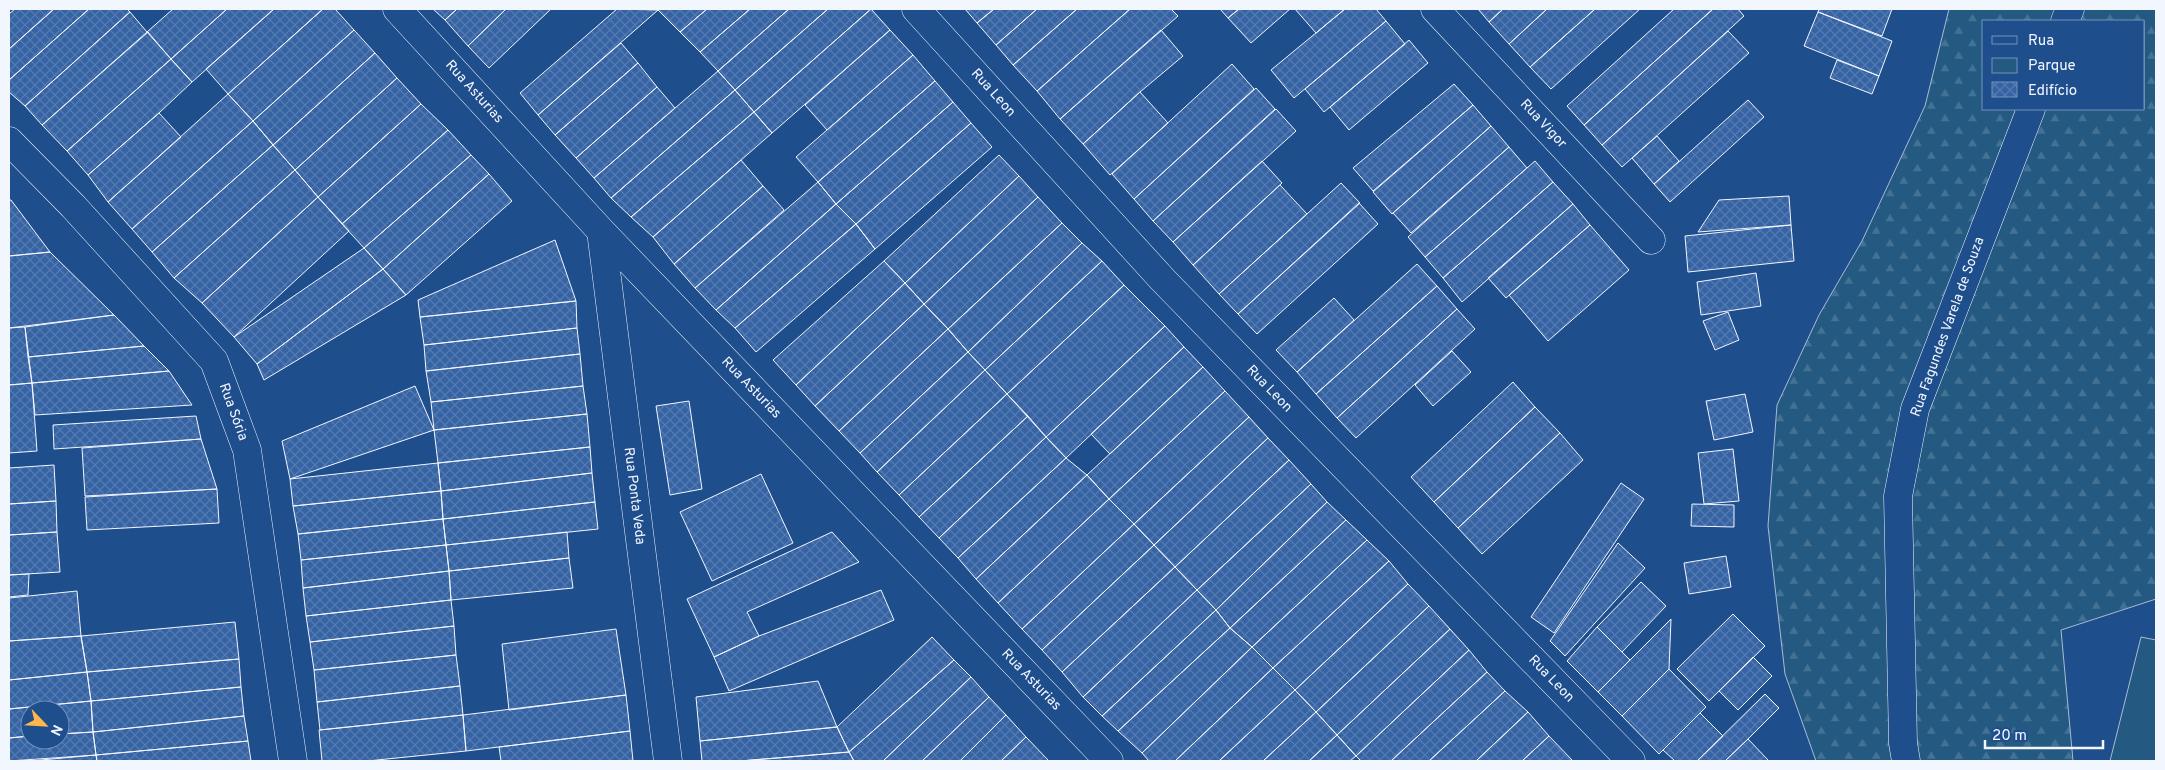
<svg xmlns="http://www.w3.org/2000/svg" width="2165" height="770" font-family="Overpass,sans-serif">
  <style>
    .forest { fill: url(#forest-firs); stroke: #a8bbd7; fill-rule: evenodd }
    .park { fill: #245a82; stroke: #a8bbd7 }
    .building { fill: url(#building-cross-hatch); stroke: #f2f6ff }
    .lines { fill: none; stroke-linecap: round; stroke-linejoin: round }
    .minor-casing { stroke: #f2f6ff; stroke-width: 29 }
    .minor { stroke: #1f4e8c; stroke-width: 28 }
    .labels { text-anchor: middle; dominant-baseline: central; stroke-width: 4; stroke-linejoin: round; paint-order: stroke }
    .street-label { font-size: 14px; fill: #f2f6ff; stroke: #1f4e8c }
  </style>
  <defs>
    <pattern id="forest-firs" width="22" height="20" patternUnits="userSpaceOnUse" patternTransform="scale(1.25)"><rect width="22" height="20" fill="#245a82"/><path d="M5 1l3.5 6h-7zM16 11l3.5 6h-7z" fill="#447295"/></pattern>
    <pattern id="building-cross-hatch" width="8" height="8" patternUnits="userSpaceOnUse" patternTransform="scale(1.25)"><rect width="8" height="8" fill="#3563a3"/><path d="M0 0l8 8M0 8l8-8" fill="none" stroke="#537ab1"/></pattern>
  </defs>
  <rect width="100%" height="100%" fill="#1f4e8c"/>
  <path class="forest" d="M 1949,9 L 2156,9 L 2156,599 L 2061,630 L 2073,761 L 1816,761 L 1785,674 L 1768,526 L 1777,405 L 1819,315 L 1862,241 L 1925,106 ZM 1984,21 L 2144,21 L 2144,109 L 1984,109 Z"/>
  <path class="park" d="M 2141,637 L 2156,640 L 2156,761 L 2110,761 Z"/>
  <path class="building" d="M 15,9 L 54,9 L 9,49 L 9,14 Z
    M 54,9 L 89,9 L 9,80 L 9,49 Z
    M 89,9 L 127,9 L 130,12 L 25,106 L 9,92 L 9,80 Z
    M 173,9 L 227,9 L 171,59 L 147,32 Z
    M 227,9 L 274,9 L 192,82 L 171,59 Z
    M 274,9 L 323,9 L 228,94 L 206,69 Z
    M 323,9 L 335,9 L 354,30 L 253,121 L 228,94 Z
    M 433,9 L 457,9 L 445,20 Z
    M 457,9 L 506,9 L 468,46 L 445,20 Z
    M 506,9 L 551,9 L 489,68 L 468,46 Z
    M 617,9 L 658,10 L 538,115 L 520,93 Z
    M 660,9 L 707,9 L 680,32 L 658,10 Z
    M 707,9 L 750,9 L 700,52 L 680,32 Z
    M 750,9 L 789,9 L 718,71 L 700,52 Z
    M 789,9 L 828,9 L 735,90 L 718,71 Z
    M 828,9 L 871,9 L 754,112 L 735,90 Z
    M 871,9 L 890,30 L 772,133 L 754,112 Z
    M 965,9 L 994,9 L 977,23 Z
    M 994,9 L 1037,9 L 996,45 L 977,23 Z
    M 1037,9 L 1077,9 L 1013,65 L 996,45 Z
    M 1077,9 L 1130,9 L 1037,91 L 1013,65 Z
    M 1130,9 L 1171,9 L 1178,16 L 1060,119 L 1037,91 Z
    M 1220,9 L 1239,9 L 1228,18 Z
    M 1239,9 L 1290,9 L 1251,43 L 1228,18 Z
    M 1295,9 L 1345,9 L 1316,33 Z
    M 1345,9 L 1376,9 L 1386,21 L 1294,98 L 1271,70 Z
    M 1478,9 L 1503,9 L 1489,22 Z
    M 1503,9 L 1547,9 L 1509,44 L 1489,22 Z
    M 1547,9 L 1595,9 L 1530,67 L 1509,44 Z
    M 1595,9 L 1640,9 L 1551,89 L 1530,67 Z
    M 1674,9 L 1713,9 L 1584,125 L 1567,106 Z
    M 1713,9 L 1738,9 L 1744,16 L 1602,145 L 1584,125 Z
    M 1819,9 L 1892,9 L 1882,36 L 1818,12 Z
    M 130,12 L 147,32 L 42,125 L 25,106 Z
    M 1818,12 L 1892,41 L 1879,76 L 1804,46 Z
    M 1386,21 L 1405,44 L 1324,112 L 1305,89 Z
    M 354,30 L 375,53 L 273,145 L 253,121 Z
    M 890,30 L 913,55 L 827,130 L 805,105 Z
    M 1161,30 L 1183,56 L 1140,92 L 1083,144 L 1060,119 Z
    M 1728,31 L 1749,53 L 1622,167 L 1602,145 Z
    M 148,32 L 171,59 L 67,151 L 42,125 Z
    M 1409,40 L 1428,63 L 1349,130 L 1330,107 Z
    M 621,43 L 638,63 L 555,135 L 538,115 Z
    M 375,53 L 397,78 L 295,170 L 273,145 Z
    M 913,55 L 935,81 L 818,182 L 796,157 Z
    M 171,59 L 192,82 L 159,113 L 88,175 L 67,151 Z
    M 1837,60 L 1879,76 L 1872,94 L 1830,78 Z
    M 638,63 L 657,87 L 576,158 L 555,135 Z
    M 1232,64 L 1254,89 L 1134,199 L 1112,174 Z
    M 718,71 L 735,90 L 611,198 L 594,178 Z
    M 397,78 L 421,104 L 318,197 L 295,170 Z
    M 935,81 L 953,102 L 836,204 L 818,182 Z
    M 1454,84 L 1473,105 L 1373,191 L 1353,168 Z
    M 657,87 L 675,108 L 594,178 L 576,158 Z
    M 1256,88 L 1275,109 L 1153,221 L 1134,199 Z
    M 735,90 L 754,112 L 631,217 L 611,198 Z
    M 1140,92 L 1168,123 L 1110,175 L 1083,144 Z
    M 228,94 L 253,121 L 132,229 L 108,202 Z
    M 1748,100 L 1764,117 L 1670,202 L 1654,184 Z
    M 953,102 L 971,123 L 856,224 L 836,204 Z
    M 421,104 L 448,130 L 342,224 L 318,197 Z
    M 1473,105 L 1491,126 L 1392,214 L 1373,192 Z
    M 1276,109 L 1296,131 L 1173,242 L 1153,221 Z
    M 754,112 L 772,133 L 653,237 L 631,217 Z
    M 159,113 L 181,137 L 108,202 L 88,175 Z
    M 253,121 L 273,145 L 152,252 L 132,229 Z
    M 971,123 L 992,147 L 875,249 L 856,224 Z
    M 1491,126 L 1509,147 L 1411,233 L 1393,213 Z
    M 448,130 L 471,155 L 364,248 L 342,224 Z
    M 1657,136 L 1679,161 L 1654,184 L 1632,158 Z
    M 273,145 L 295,170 L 174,278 L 152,252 Z
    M 1509,147 L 1527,168 L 1425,257 L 1408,237 Z
    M 471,155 L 489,174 L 383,269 L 364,248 Z
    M 999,155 L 1019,176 L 905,283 L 884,261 Z
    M 741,160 L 763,186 L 674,264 L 653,237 Z
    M 1262,161 L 1282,183 L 1193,265 L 1173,242 Z
    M 1535,161 L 1553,182 L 1443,278 L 1425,257 Z
    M 295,170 L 318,197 L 202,303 L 174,278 Z
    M 489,174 L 512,201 L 406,295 L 383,269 Z
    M 1019,176 L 1038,197 L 924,304 L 905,283 Z
    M 818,182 L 836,204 L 716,310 L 695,288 Z
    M 1553,182 L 1573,204 L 1462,302 L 1443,278 Z
    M 1341,183 L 1360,203 L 1238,314 L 1219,294 Z
    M 1280,185 L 1307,214 L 1219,294 L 1193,265 Z
    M 763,186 L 784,210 L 695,288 L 674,264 Z
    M 1789,196 L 1791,225 L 1698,232 L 1719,200 Z
    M 318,197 L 349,231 L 234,337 L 202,303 Z
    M 1038,197 L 1062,223 L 948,329 L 924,304 Z
    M 9,200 L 11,200 L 50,252 L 9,256 Z
    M 1359,203 L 1378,224 L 1257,334 L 1238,314 Z
    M 836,204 L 856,224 L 735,328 L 716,310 Z
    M 1573,204 L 1590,225 L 1506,298 L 1488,278 Z
    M 1062,223 L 1082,243 L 968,352 L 948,329 Z
    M 856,224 L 875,249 L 756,352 L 735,328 Z
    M 1590,225 L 1629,270 L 1548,341 L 1509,295 Z
    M 1791,225 L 1794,261 L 1688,272 L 1685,236 Z
    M 555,240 L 576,301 L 420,317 L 418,300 Z
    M 1082,243 L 1102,261 L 985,370 L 968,352 Z
    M 364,248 L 383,269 L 257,364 L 234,337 Z
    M 50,252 L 114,315 L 9,328 L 9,256 Z
    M 884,261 L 905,283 L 796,385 L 773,360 Z
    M 1102,261 L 1124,285 L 1007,394 L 985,370 Z
    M 1417,264 L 1437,286 L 1316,394 L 1297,372 Z
    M 383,269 L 406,295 L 264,380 L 257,364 Z
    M 1756,273 L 1761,306 L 1701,315 L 1697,282 Z
    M 905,283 L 924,304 L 815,406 L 796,385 Z
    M 1124,285 L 1165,326 L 1046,437 L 1007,394 Z
    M 1437,286 L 1457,309 L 1337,418 L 1316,394 Z
    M 1334,298 L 1354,320 L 1297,372 L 1276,350 Z
    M 576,301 L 577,328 L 424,345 L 420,317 Z
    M 924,304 L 948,329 L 839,431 L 815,406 Z
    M 1457,309 L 1475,329 L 1356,438 L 1337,418 Z
    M 1728,312 L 1739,340 L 1715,350 L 1703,321 Z
    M 114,315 L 144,346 L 28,357 L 25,327 Z
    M 1165,326 L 1184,347 L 1066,458 L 1046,437 Z
    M 25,327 L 32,383 L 9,385 L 9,328 Z
    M 577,328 L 580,354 L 426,371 L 424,345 Z
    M 948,329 L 968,352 L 860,453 L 839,431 Z
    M 144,346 L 169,371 L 32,383 L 28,357 Z
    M 1184,347 L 1203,367 L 1110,454 L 1091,434 Z
    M 1452,351 L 1471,372 L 1433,406 L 1415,385 Z
    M 968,352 L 985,370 L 877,472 L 860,453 Z
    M 580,354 L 583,386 L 431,402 L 426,371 Z
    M 1203,367 L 1225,391 L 1109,499 L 1087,475 Z
    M 985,370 L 1007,394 L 899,495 L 877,472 Z
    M 169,371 L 192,405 L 35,415 L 32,383 Z
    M 1513,382 L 1535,407 L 1434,502 L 1411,477 Z
    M 32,383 L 37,451 L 9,453 L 9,385 Z
    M 415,386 L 434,430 L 290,479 L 282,441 Z
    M 583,386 L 587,414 L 434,430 L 431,402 Z
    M 1225,391 L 1249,417 L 1134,524 L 1109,499 Z
    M 1007,394 L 1028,416 L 919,517 L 899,495 Z
    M 1745,394 L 1753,432 L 1714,440 L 1706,401 Z
    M 689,401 L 702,489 L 670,495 L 656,406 Z
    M 1535,407 L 1560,433 L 1458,528 L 1434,502 Z
    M 587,414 L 590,447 L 438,463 L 434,430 Z
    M 196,416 L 201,439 L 54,449 L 53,425 Z
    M 1028,416 L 1046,437 L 939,538 L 919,517 Z
    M 1249,417 L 1268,438 L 1154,545 L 1134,524 Z
    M 1560,433 L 1583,460 L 1482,554 L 1458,528 Z
    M 1046,437 L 1066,458 L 958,558 L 939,538 Z
    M 1268,438 L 1289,460 L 1175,567 L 1154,545 Z
    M 201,439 L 217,489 L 85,496 L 82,448 Z
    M 590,447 L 592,473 L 441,491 L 438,463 Z
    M 1733,449 L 1739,501 L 1704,504 L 1698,453 Z
    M 1066,458 L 1087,475 L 976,579 L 958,558 Z
    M 1289,460 L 1311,484 L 1197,590 L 1175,567 Z
    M 438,463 L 441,491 L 293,506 L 290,479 Z
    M 54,465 L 56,501 L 9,504 L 9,468 Z
    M 592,473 L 595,502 L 443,519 L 441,491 Z
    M 761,474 L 793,543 L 712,581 L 680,512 Z
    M 1087,475 L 1109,499 L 998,603 L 976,579 Z
    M 1621,483 L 1644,499 L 1554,633 L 1531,617 Z
    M 1311,484 L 1327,502 L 1216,610 L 1197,590 Z
    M 217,489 L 219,523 L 87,530 L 85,497 Z
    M 441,491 L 443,519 L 298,534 L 293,506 Z
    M 1109,499 L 1134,524 L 1022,629 L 998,603 Z
    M 56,501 L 57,532 L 9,535 L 9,504 Z
    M 595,502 L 598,529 L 446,545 L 443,519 Z
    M 1327,502 L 1346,520 L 1230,628 L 1216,610 Z
    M 1692,504 L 1734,505 L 1734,527 L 1691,526 Z
    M 443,519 L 446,545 L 301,560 L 298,534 Z
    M 1346,520 L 1367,540 L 1252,647 L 1230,628 Z
    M 1134,524 L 1154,545 L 1042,650 L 1022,629 Z
    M 57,532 L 60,572 L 9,575 L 9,535 Z
    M 567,532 L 569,558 L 449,571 L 446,545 Z
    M 832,532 L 859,562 L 747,612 L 759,636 L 714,657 L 687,599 Z
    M 1367,540 L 1389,561 L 1273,668 L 1252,647 Z
    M 1618,543 L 1645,568 L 1565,656 L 1550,641 Z
    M 446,545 L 449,571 L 303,588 L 301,560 Z
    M 1154,545 L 1175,567 L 1062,672 L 1042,650 Z
    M 1726,556 L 1731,587 L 1689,594 L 1684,563 Z
    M 569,558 L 573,588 L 451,600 L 449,571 Z
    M 1389,561 L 1408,584 L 1295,690 L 1273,668 Z
    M 1175,567 L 1197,590 L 1083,697 L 1062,672 Z
    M 449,571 L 451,600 L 306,616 L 303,588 Z
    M 29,574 L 28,595 L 9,597 L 9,575 Z
    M 1641,582 L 1666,606 L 1622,652 L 1597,627 Z
    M 1408,584 L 1429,606 L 1316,712 L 1295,690 Z
    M 881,590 L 894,620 L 729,691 L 714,657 L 759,636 Z
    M 1197,590 L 1216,610 L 1102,716 L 1083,697 Z
    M 77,591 L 81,636 L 9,641 L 9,598 Z
    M 451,600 L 454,626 L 310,642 L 306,616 Z
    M 1429,606 L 1450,629 L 1337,735 L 1316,712 Z
    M 1216,610 L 1230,628 L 1118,731 L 1102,716 Z
    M 1733,614 L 1765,646 L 1709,701 L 1677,669 Z
    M 1671,619 L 1669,669 L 1622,716 L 1598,692 Z
    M 235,622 L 239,659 L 87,672 L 81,636 Z
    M 454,626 L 456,655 L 314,670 L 310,642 Z
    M 1597,627 L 1630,660 L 1598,692 L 1567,661 Z
    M 1230,628 L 1252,647 L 1142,753 L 1118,731 Z
    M 616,629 L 626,695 L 509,710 L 502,644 Z
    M 1450,629 L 1469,650 L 1356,756 L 1337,735 Z
    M 81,636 L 87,672 L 9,680 L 9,641 Z
    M 932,637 L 954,660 L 849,752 L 837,727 Z
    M 1252,647 L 1273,668 L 1175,761 L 1149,761 L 1142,753 Z
    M 1469,650 L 1487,672 L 1391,761 L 1361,761 L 1356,756 Z
    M 456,655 L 460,686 L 317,702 L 314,670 Z
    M 1753,657 L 1772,676 L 1738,710 L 1719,691 Z
    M 239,659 L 241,687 L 91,701 L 87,672 Z
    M 954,660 L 971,677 L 883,761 L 854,761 L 849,752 Z
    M 1273,668 L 1295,690 L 1219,761 L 1175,761 Z
    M 1669,669 L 1706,707 L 1659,754 L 1622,716 Z
    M 87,672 L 91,701 L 9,709 L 9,680 Z
    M 1487,672 L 1505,691 L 1429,761 L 1391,761 Z
    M 971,677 L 989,697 L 922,761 L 883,761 Z
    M 818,681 L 837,727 L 700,741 L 696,697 Z
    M 460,686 L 463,715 L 320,730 L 317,702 Z
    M 241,687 L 244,716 L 93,732 L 91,701 Z
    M 1295,690 L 1316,712 L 1263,761 L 1219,761 Z
    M 1505,691 L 1528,712 L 1476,761 L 1429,761 Z
    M 1765,694 L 1779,708 L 1748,739 L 1725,761 L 1697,761 Z
    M 626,695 L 630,731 L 466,751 L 463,715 Z
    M 989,697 L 1006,715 L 960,761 L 922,761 Z
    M 91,701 L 93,732 L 60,734 L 60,710 L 30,710 L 30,736 L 9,738 L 9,709 Z
    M 1316,712 L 1337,735 L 1309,761 L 1263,761 Z
    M 1528,712 L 1549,736 L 1522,761 L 1476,761 Z
    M 1700,713 L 1723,736 L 1697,761 L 1675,761 L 1663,750 Z
    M 463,715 L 466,751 L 367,761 L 322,761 L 319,730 Z
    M 1006,715 L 1026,737 L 1001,761 L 960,761 Z
    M 244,716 L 248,741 L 96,755 L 93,732 Z
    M 837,727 L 849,752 L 740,761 L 702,761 L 700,741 Z
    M 630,731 L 633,761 L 501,761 L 499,747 Z
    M 93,732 L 96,755 L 9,761 L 9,738 L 30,736 L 30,740 L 60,740 L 60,734 Z
    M 1337,735 L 1356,756 L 1350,761 L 1309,761 Z
    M 1549,736 L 1573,761 L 1522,761 Z
    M 1026,737 L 1049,761 L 1001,761 Z
    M 1748,739 L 1769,761 L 1725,761 Z
    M 248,741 L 251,761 L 97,761 L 96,755 Z
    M 849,752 L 854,761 L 740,761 Z
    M 96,755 L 97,761 L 30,761 Z"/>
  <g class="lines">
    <g class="minor-casing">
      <path id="minor" d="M 397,9 L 601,231 L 1109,761
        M 916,9 L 1163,280 L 1631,761
        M 1435,9 L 1651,240
        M 2065,21 L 2070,9
        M 9,141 L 73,206 L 214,361 L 247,450 L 293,761
        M 601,231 L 668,761
        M 1906,761 L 1903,743 L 1898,496 L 1915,409 L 2031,109"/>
    </g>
    <use href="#minor" class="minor"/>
  </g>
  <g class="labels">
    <g class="street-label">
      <text transform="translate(474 92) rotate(48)">Rua Asturias</text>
      <text transform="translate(993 93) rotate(48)">Rua Leon</text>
      <text transform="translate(1543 124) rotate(47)">Rua Vigor</text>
      <text transform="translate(1948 327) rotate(-70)">Rua Fagundes Varela de Souza</text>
      <text transform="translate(751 388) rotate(46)">Rua Asturias</text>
      <text transform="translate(1269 389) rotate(46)">Rua Leon</text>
      <text transform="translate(233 412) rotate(70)">Rua Sória</text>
      <text transform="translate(634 496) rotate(83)">Rua Ponta Veda</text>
      <text transform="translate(1551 679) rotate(46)">Rua Leon</text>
      <text transform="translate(1031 680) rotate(46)">Rua Asturias</text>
    </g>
  </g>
  <rect width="2165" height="770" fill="none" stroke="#f2f6ff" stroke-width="20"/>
  <rect x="1982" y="20" width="162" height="90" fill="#1f4e8c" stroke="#7391ba"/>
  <rect x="1992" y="36" width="25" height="8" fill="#1f4e8c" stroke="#7391ba"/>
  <text x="2028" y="45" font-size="15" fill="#f2f6ff">Rua</text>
  <rect x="1992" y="58" width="25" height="15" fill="#245a82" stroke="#7391ba"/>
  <text x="2028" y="70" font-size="15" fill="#f2f6ff">Parque</text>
  <rect x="1992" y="82" width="25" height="15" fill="url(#building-cross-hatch)" stroke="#7391ba"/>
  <text x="2028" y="95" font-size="15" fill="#f2f6ff">Edifício</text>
  <g transform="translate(45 725) rotate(115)"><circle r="24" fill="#1f4e8c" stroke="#7391ba"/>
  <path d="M0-4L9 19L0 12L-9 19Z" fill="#ffb74d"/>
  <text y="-8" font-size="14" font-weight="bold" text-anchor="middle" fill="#f2f6ff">N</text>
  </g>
  <path d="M1985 740v8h118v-8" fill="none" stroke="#f2f6ff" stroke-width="2.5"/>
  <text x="1992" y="740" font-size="15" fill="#f2f6ff" stroke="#1f4e8c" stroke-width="4" paint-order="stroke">20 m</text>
</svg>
